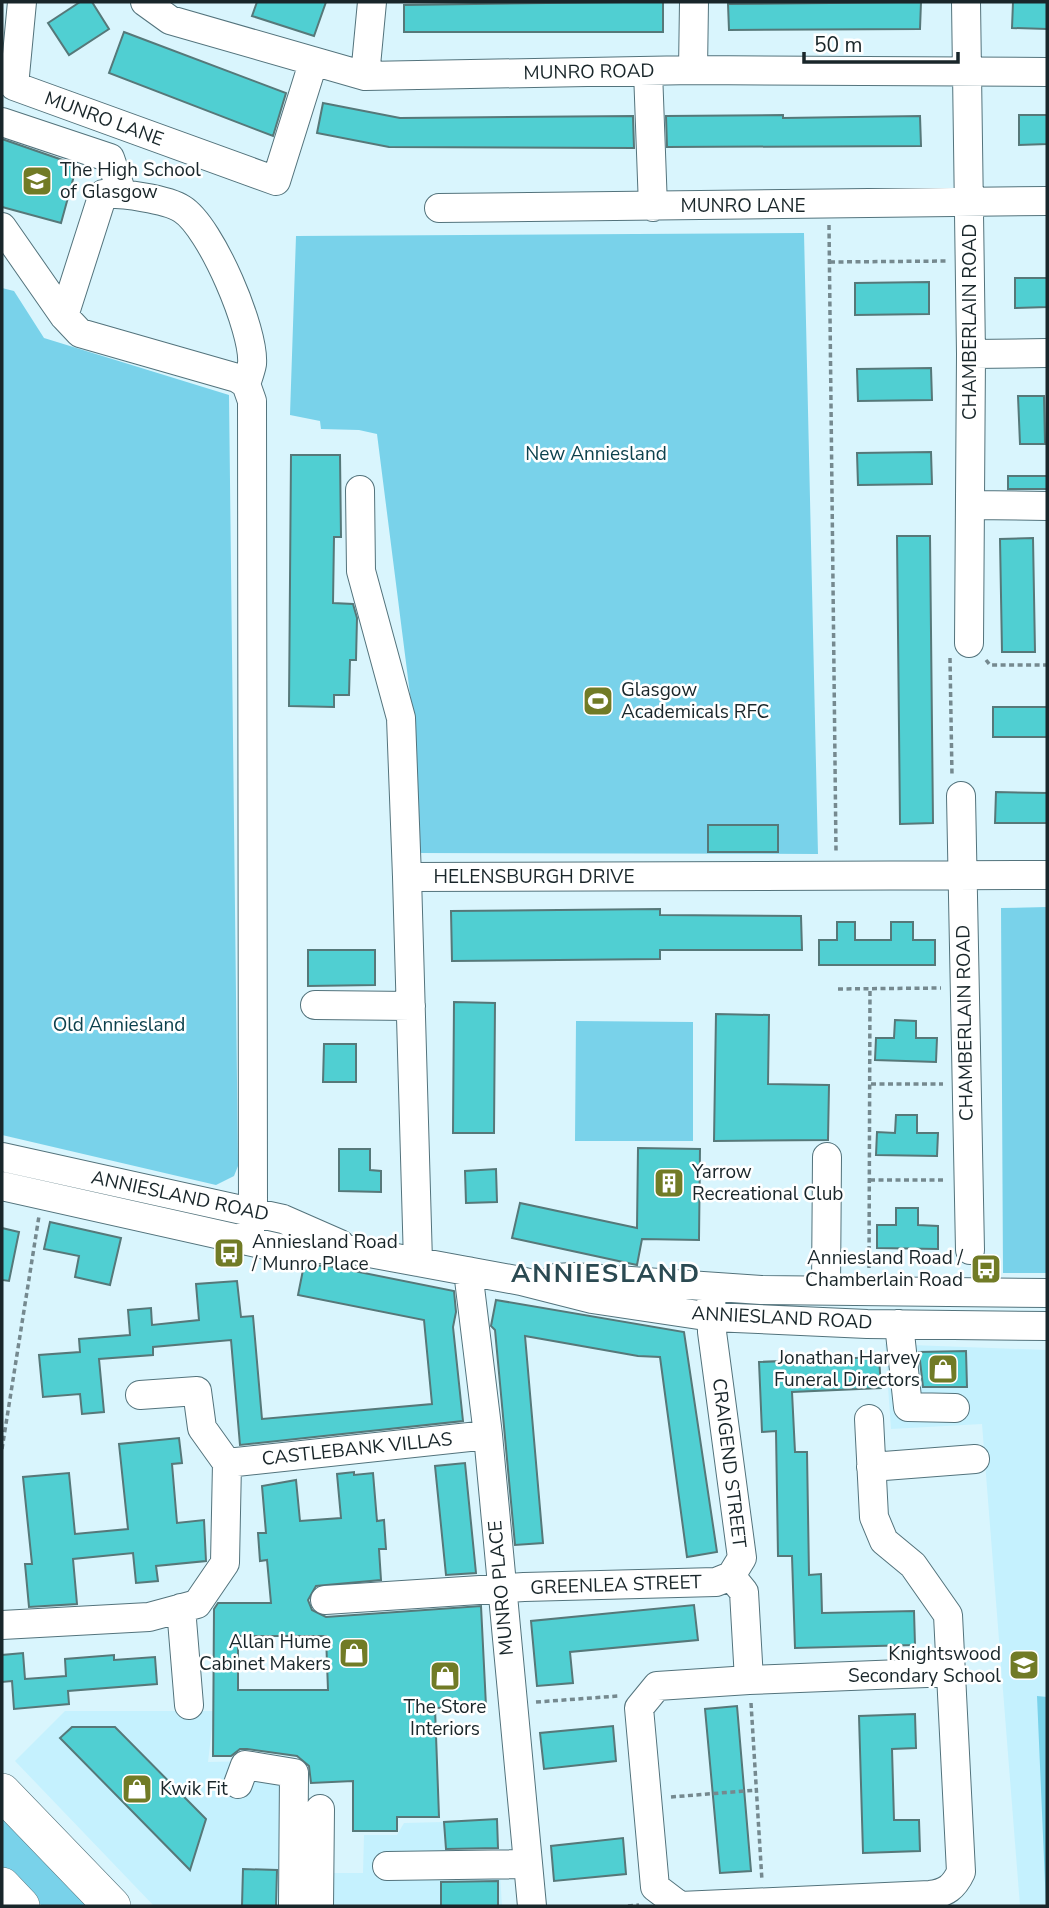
<svg xmlns="http://www.w3.org/2000/svg" width="1049" height="1908" font-family="'Nunito Sans',sans-serif">
  <style>
    .built { fill: #c5f1fe }
    .green { fill: #79d2ea }
    .building { fill: #50cfd2; stroke: #567879; stroke-width: 2; fill-rule: evenodd }
    .lines { fill: none; stroke-linecap: round; stroke-linejoin: round }
    .minor-casing { stroke: #53737c; stroke-width: 30 }
    .major-casing { stroke: #53737c; stroke-width: 38 }
    .path { stroke: #75898f; stroke-width: 3.5; stroke-dasharray: 5 3.5; stroke-linecap: butt }
    .minor { stroke: #fff; stroke-width: 28 }
    .major { stroke: #fff; stroke-width: 37 }
    .labels { text-anchor: middle; dominant-baseline: central; stroke-width: 5; stroke-linejoin: round; paint-order: stroke }
    .street-label { font-size: 19px; fill: #19262a; stroke: #fff }
    .poi-label { font-size: 19px; fill: #19262a; stroke: #fff; text-anchor: start }
    .park-label { font-size: 19px; fill: #0c414d; stroke: #fff }
    .district-label { font-size: 26px; font-weight: bold; letter-spacing: 2px; fill: #2b4a52; stroke: #fff }
  </style>
  <rect width="100%" height="100%" fill="#d9f5fd"/>
  <path class="built" d="M 885,1344 L 1047,1350 L 1047,1906 L 1020,1906 L 982,1424 L 891,1429 Z
    M 65,1711 L 214,1711 L 208,1762 L 295,1760 L 298,1906 L 154,1906 L 15,1761 Z
    M 444,1822 L 446,1861 L 499,1859 L 502,1906 L 326,1906 L 326,1873 L 363,1873 L 364,1835 L 397,1835 L 404,1823 Z"/>
  <path class="green" d="M 804,233 L 818,854 L 413,853 L 411,702 L 377,434 L 359,430 L 321,429 L 320,421 L 290,415 L 296,236 Z
    M 2,288 L 14,291 L 44,338 L 229,395 L 238,1166 L 234,1176 L 216,1185 L 2,1135 Z
    M 1047,907 L 1047,1273 L 1003,1273 L 1001,908 Z
    M 576,1021 L 693,1022 L 693,1141 L 575,1141 Z
    M 1037,1696 L 1047,1697 L 1047,1906 L 1046,1906 Z
    M 2,1813 L 92,1906 L 42,1906 L 2,1866 Z"/>
  <path class="building" d="M 80,2 L 92,2 L 109,29 L 69,55 L 48,23 Z
    M 257,2 L 326,2 L 314,36 L 252,16 Z
    M 624,2 L 663,2 L 663,32 L 404,32 L 404,5 Z
    M 921,2 L 920,29 L 729,30 L 728,4 Z
    M 1013,2 L 1047,2 L 1047,29 L 1012,28 Z
    M 124,32 L 286,93 L 273,136 L 109,73 Z
    M 323,103 L 400,118 L 633,116 L 634,148 L 389,147 L 317,133 Z
    M 783,115 L 783,118 L 920,116 L 921,146 L 667,147 L 666,116 Z
    M 1019,115 L 1047,115 L 1047,144 L 1019,145 Z
    M 2,139 L 77,165 L 61,223 L 2,207 Z
    M 1015,278 L 1047,278 L 1047,307 L 1015,308 Z
    M 929,282 L 929,314 L 855,315 L 855,283 Z
    M 931,368 L 932,400 L 858,401 L 857,369 Z
    M 1018,396 L 1044,396 L 1045,444 L 1020,444 Z
    M 931,452 L 932,484 L 858,485 L 857,453 Z
    M 291,455 L 340,455 L 341,537 L 334,537 L 333,603 L 353,604 L 357,618 L 356,660 L 350,660 L 349,695 L 334,695 L 334,707 L 289,706 Z
    M 1008,476 L 1047,476 L 1047,489 L 1008,489 Z
    M 897,536 L 930,536 L 933,823 L 900,824 Z
    M 1033,538 L 1035,652 L 1002,652 L 1000,539 Z
    M 993,707 L 1047,707 L 1047,737 L 993,737 Z
    M 996,792 L 1047,793 L 1047,823 L 995,823 Z
    M 708,825 L 778,825 L 778,852 L 708,852 Z
    M 660,909 L 660,915 L 801,916 L 802,950 L 660,950 L 660,959 L 452,961 L 451,911 Z
    M 837,922 L 855,922 L 855,940 L 891,940 L 891,922 L 913,922 L 913,940 L 935,940 L 935,965 L 819,965 L 819,940 L 837,940 Z
    M 308,950 L 375,950 L 375,985 L 308,986 Z
    M 454,1002 L 495,1003 L 494,1133 L 453,1133 Z
    M 716,1014 L 769,1015 L 768,1084 L 829,1085 L 828,1140 L 714,1141 Z
    M 895,1020 L 916,1021 L 916,1038 L 937,1038 L 936,1062 L 875,1060 L 876,1038 L 894,1038 Z
    M 324,1044 L 356,1044 L 356,1082 L 323,1082 Z
    M 896,1115 L 917,1115 L 917,1133 L 938,1133 L 937,1156 L 876,1155 L 877,1132 L 895,1133 Z
    M 638,1148 L 700,1149 L 699,1240 L 642,1239 L 637,1265 L 512,1238 L 520,1203 L 637,1228 Z
    M 339,1149 L 370,1149 L 370,1170 L 381,1171 L 381,1192 L 339,1191 Z
    M 496,1169 L 497,1202 L 466,1203 L 465,1171 Z
    M 896,1208 L 918,1208 L 918,1225 L 938,1226 L 938,1249 L 877,1248 L 877,1225 L 896,1225 Z
    M 50,1222 L 121,1238 L 110,1285 L 75,1277 L 79,1256 L 44,1249 Z
    M 2,1228 L 19,1232 L 9,1281 L 2,1280 Z
    M 304,1265 L 329,1266 L 454,1291 L 456,1312 L 453,1327 L 463,1421 L 240,1445 L 231,1340 L 153,1347 L 153,1355 L 99,1359 L 104,1412 L 82,1414 L 80,1394 L 43,1397 L 39,1355 L 80,1352 L 79,1339 L 130,1335 L 128,1310 L 151,1308 L 152,1325 L 199,1320 L 196,1284 L 237,1281 L 241,1317 L 253,1316 L 262,1419 L 432,1404 L 424,1320 L 298,1295 Z
    M 496,1300 L 684,1332 L 717,1552 L 687,1557 L 660,1357 L 638,1356 L 525,1336 L 543,1543 L 515,1545 L 495,1330 L 491,1326 Z
    M 966,1351 L 967,1387 L 923,1387 L 919,1352 Z
    M 879,1357 L 881,1388 L 792,1392 L 795,1452 L 807,1452 L 809,1575 L 821,1574 L 822,1613 L 914,1611 L 915,1645 L 795,1648 L 792,1556 L 778,1556 L 776,1431 L 762,1432 L 759,1362 Z
    M 179,1438 L 182,1463 L 172,1464 L 177,1523 L 204,1520 L 206,1561 L 156,1566 L 158,1581 L 136,1583 L 133,1553 L 73,1559 L 77,1604 L 29,1607 L 25,1564 L 32,1564 L 23,1477 L 69,1473 L 75,1534 L 128,1529 L 119,1444 Z
    M 465,1463 L 476,1573 L 446,1575 L 435,1466 Z
    M 354,1472 L 354,1475 L 373,1473 L 377,1521 L 384,1520 L 386,1549 L 379,1549 L 381,1580 L 316,1586 L 308,1600 L 312,1610 L 326,1617 L 481,1606 L 486,1706 L 435,1708 L 439,1817 L 397,1817 L 397,1831 L 353,1831 L 353,1781 L 311,1783 L 309,1766 L 297,1756 L 247,1749 L 240,1749 L 231,1756 L 213,1756 L 214,1609 L 218,1603 L 271,1603 L 267,1560 L 260,1561 L 258,1533 L 266,1533 L 262,1486 L 296,1480 L 300,1521 L 341,1518 L 337,1474 ZM 238,1636 L 326,1636 L 328,1690 L 238,1690 Z
    M 694,1605 L 698,1640 L 570,1652 L 573,1683 L 537,1686 L 531,1621 Z
    M 23,1653 L 25,1679 L 66,1676 L 65,1659 L 114,1655 L 114,1660 L 155,1657 L 157,1684 L 68,1691 L 69,1704 L 14,1709 L 12,1681 L 2,1682 L 2,1655 Z
    M 737,1706 L 751,1871 L 720,1873 L 705,1709 Z
    M 915,1714 L 916,1748 L 892,1749 L 894,1820 L 919,1820 L 920,1851 L 863,1853 L 859,1716 Z
    M 613,1726 L 616,1761 L 544,1769 L 540,1733 Z
    M 72,1727 L 115,1727 L 206,1819 L 190,1870 L 60,1738 Z
    M 497,1819 L 498,1848 L 446,1849 L 444,1822 Z
    M 623,1838 L 626,1874 L 554,1881 L 551,1846 Z
    M 243,1869 L 277,1870 L 276,1906 L 242,1906 Z
    M 498,1881 L 498,1906 L 441,1906 L 441,1882 Z"/>
  <g class="lines">
    <g class="minor-casing">
      <path id="minor" d="M 22,2 L 14,86 L 276,181 L 313,63
        M 145,2 L 170,20 L 365,76 L 693,70 L 1047,72
        M 966,2 L 971,354 L 969,643
        M 693,70 L 694,2
        M 648,71 L 653,207
        M 365,76 L 372,2
        M 2,122 L 110,158 L 122,193
        M 439,208 L 1047,201
        M 2,227 L 64,316 L 80,333 L 237,378 L 246,384 L 252,401 L 253,1212 L 248,1241
        M 64,316 L 103,194 C 121,193 167,199 182,209 C 211,227 255,331 252,364 C 251,370 248,378 246,384
        M 971,354 L 1047,353
        M 360,490 L 361,571 L 401,718 L 407,877
        M 970,505 L 1047,506
        M 961,796 L 970,1250
        M 315,1005 L 411,1006
        M 2,1157 L 283,1219 L 340,1244
        M 2,1186 L 279,1248 L 353,1250 L 521,1281 L 592,1299 L 712,1317 L 867,1324 L 1047,1326
        M 418,1262 L 407,877 L 1047,875
        M 468,1271 L 488,1435 L 532,1906
        M 555,1278 L 573,1277 L 761,1290 L 1047,1293
        M 711,1287 L 712,1332 L 742,1558 L 731,1576 L 744,1592 L 749,1680 L 952,1672
        M 826,1290 L 827,1157
        M 899,1324 L 908,1407 L 955,1408
        M 140,1395 L 197,1391 L 202,1428 L 227,1463
        M 227,1463 L 488,1435
        M 871,1467 L 975,1459
        M 325,1600 L 524,1587 L 716,1582 L 731,1576
        M 181,1608 L 189,1705
        M 2,1625 L 149,1617 L 197,1604 L 225,1563 L 227,1463
        M 749,1680 L 657,1686 L 639,1708 L 655,1887 L 680,1906 L 930,1895 C 946,1893 954,1887 961,1872 L 948,1615 L 913,1565 L 884,1541 L 874,1517 L 869,1419
        M 238,1784 L 245,1765 L 294,1773 L 293,1906
        M 387,1866 L 528,1864
        M 319,1906 L 320,1809"/>
    </g>
    <g class="major-casing">
      <path id="major" d="M 2,1792 L 112,1906
        M 2,1886 L 21,1906"/>
    </g>
    <path class="path" d="M 829,225 L 836,851
      M 830,262 L 947,261
      M 950,658 L 952,776
      M 986,660 L 990,665 L 1047,665
      M 838,989 L 941,988
      M 871,1084 L 943,1084
      M 870,1180 L 945,1180
      M 869,1268 L 870,988
      M 2,1449 L 39,1216
      M 536,1702 L 618,1696
      M 751,1703 L 762,1881
      M 671,1797 L 757,1790
      M 628,1906 L 639,1905"/>
    <use href="#minor" class="minor"/>
    <use href="#major" class="major"/>
  </g>
  <defs>
    <g id="school-square" transform="scale(1.575)"><rect x="-9" y="-9" width="18" height="18" rx="4" fill="#717b26" stroke="#fff"/><path d="M0-5L7-2L0 1L-7-2ZM-4 1L0 2.5L4 1V4Q0 6-4 4Z" fill="#fff"/></g>
    <g id="stadium-square" transform="scale(1.575)"><rect x="-9" y="-9" width="18" height="18" rx="4" fill="#717b26" stroke="#fff"/><path d="M0-5a6.5 5 0 1 0 0 10a6.5 5 0 1 0 0-10ZM-3.5-1.8h7v3.6h-7Z" fill="#fff"/></g>
    <g id="building-square" transform="scale(1.575)"><rect x="-9" y="-9" width="18" height="18" rx="4" fill="#717b26" stroke="#fff"/><path d="M-4-6H4V6H1V3H-1V6H-4ZM-2.5-4.3h1.7v1.8h-1.7ZM.8-4.3h1.7v1.8H.8ZM-2.5-1h1.7V.8h-1.7ZM.8-1h1.7V.8H.8Z" fill="#fff"/></g>
    <g id="bus-square" transform="scale(1.575)"><rect x="-9" y="-9" width="18" height="18" rx="4" fill="#717b26" stroke="#fff"/><path d="M-5-6H5V4H4V6H2V4H-2V6H-4V4H-5ZM-3.5-4V0h7V-4ZM-3.5 1.2v1.5H-2V1.2ZM2 1.2v1.5H3.5V1.2Z" fill="#fff"/></g>
    <g id="shop-square" transform="scale(1.575)"><rect x="-9" y="-9" width="18" height="18" rx="4" fill="#717b26" stroke="#fff"/><path d="M-5-2.5h2.3a2.7 3.5 0 0 1 5.4 0H5L5.5 6h-11ZM-1.5-2.5h3a1.5 2.3 0 0 0-3 0Z" fill="#fff"/></g>
  </defs>
  <g fill-rule="evenodd">
    <use href="#school-square" x="37" y="181"/>
    <use href="#stadium-square" x="598" y="701"/>
    <use href="#building-square" x="669" y="1183"/>
    <use href="#bus-square" x="229" y="1253"/>
    <use href="#bus-square" x="986" y="1269"/>
    <use href="#shop-square" x="943" y="1369"/>
    <use href="#shop-square" x="354" y="1653"/>
    <use href="#school-square" x="1024" y="1665"/>
    <use href="#shop-square" x="445" y="1676"/>
    <use href="#shop-square" x="137" y="1789"/>
  </g>
  <g class="labels">
    <g class="street-label">
      <text transform="translate(589 72) rotate(-1)">MUNRO ROAD</text>
      <text transform="translate(104 119) rotate(20)">MUNRO LANE</text>
      <text x="743" y="206">MUNRO LANE</text>
      <text transform="translate(970 322) rotate(-90)">CHAMBERLAIN ROAD</text>
      <text x="534" y="877">HELENSBURGH DRIVE</text>
      <text transform="translate(965 1023) rotate(-91)">CHAMBERLAIN ROAD</text>
      <text transform="translate(180 1196) rotate(12)">ANNIESLAND ROAD</text>
      <text transform="translate(782 1318) rotate(3)">ANNIESLAND ROAD</text>
      <text transform="translate(357 1449) rotate(-6)">CASTLEBANK VILLAS</text>
      <text transform="translate(729 1463) rotate(83)">CRAIGEND STREET</text>
      <text transform="translate(616 1585) rotate(-2)">GREENLEA STREET</text>
      <text transform="translate(501 1588) rotate(-95)">MUNRO PLACE</text>
    </g>
    <g class="poi-label">
      <text x="60" y="170">The High School<tspan x="60" dy="22">of Glasgow</tspan></text>
      <text x="621" y="690">Glasgow<tspan x="621" dy="22">Academicals RFC</tspan></text>
      <text x="692" y="1172">Yarrow<tspan x="692" dy="22">Recreational Club</tspan></text>
      <text x="252" y="1242">Anniesland Road<tspan x="252" dy="22">/ Munro Place</tspan></text>
      <text x="963" y="1258" text-anchor="end">Anniesland Road /<tspan x="963" dy="22">Chamberlain Road</tspan></text>
      <text x="920" y="1358" text-anchor="end">Jonathan Harvey<tspan x="920" dy="22">Funeral Directors</tspan></text>
      <text x="331" y="1642" text-anchor="end">Allan Hume<tspan x="331" dy="22">Cabinet Makers</tspan></text>
      <text x="1001" y="1654" text-anchor="end">Knightswood<tspan x="1001" dy="22">Secondary School</tspan></text>
      <text x="445" y="1707" text-anchor="middle">The Store<tspan x="445" dy="22">Interiors</tspan></text>
      <text x="160" y="1789">Kwik Fit</text>
    </g>
    <g class="park-label">
      <text x="596" y="454">New Anniesland</text>
      <text x="119" y="1025">Old Anniesland</text>
    </g>
    <g class="district-label">
      <text x="606" y="1273">ANNIESLAND</text>
    </g>
  </g>
  <rect width="1049" height="1908" fill="none" stroke="#19262a" stroke-width="7"/>
  <path d="M804 52v10h154v-10" fill="none" stroke="#19262a" stroke-width="3.5"/>
  <text x="814" y="52" font-size="21" fill="#19262a" stroke="#ffffff" stroke-width="5" paint-order="stroke">50 m</text>
</svg>
